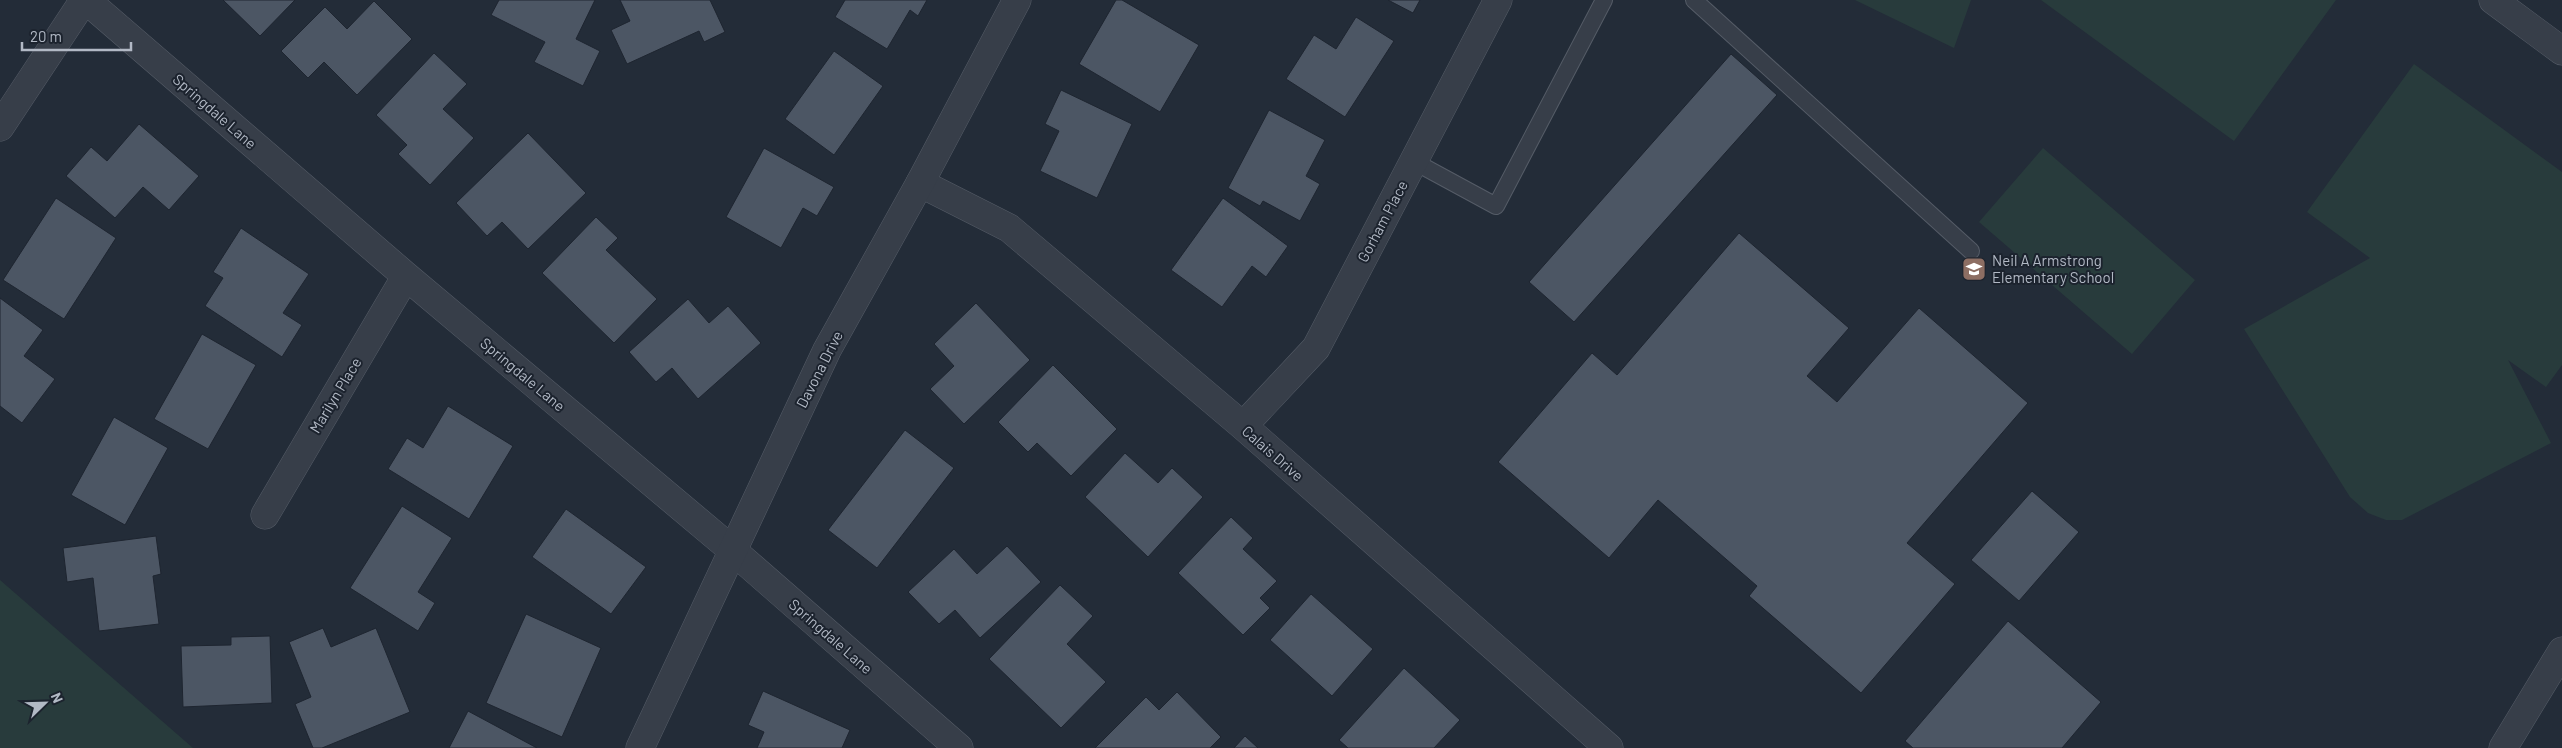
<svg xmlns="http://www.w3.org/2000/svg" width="2562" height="748" font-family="Barlow,sans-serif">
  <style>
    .green { fill: #283b3c }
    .building { fill: #4c5664; stroke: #1e2530 }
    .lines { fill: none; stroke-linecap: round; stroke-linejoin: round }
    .service-casing { stroke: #555c67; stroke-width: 18 }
    .minor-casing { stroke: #555c67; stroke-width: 29 }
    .tertiary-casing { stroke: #555c67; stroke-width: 29 }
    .service { stroke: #373e49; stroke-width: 16 }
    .minor { stroke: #373e49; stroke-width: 28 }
    .tertiary { stroke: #373e49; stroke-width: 28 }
    .labels { text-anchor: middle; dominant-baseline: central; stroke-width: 4; stroke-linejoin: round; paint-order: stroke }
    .street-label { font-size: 15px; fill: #b2b9c5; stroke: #1c232e }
    .poi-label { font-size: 15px; fill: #b2b9c5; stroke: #1c232e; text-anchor: start }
  </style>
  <rect width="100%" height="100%" fill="#232c38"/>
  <path class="green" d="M 1855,0 L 1971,0 L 1954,48 Z
    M 2041,0 L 2336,0 L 2234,141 Z
    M 2414,64 L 2562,172 L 2562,365 L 2546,387 L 2508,360 L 2551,443 L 2402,520 L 2386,520 L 2368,513 L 2350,497 L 2244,329 L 2370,258 L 2307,212 Z
    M 2043,148 L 2195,280 L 2132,354 L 1979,222 Z
    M 0,580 L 193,748 L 0,748 Z"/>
  <path class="building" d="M 223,0 L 295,0 L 260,36 Z
    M 499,0 L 595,0 L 576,39 L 600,51 L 583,86 L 534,62 L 545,42 L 491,15 Z
    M 620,0 L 710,0 L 725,32 L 704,42 L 699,31 L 627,64 L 611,30 L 630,21 Z
    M 845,0 L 927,0 L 918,16 L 910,10 L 887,49 L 835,17 Z
    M 1116,0 L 1122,0 L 1199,45 L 1160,112 L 1079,64 Z
    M 1388,0 L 1420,0 L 1413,13 Z
    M 374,1 L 412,39 L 357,95 L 324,62 L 308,78 L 281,51 L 325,7 L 347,29 Z
    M 1356,17 L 1394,41 L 1345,117 L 1286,79 L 1314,35 L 1336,49 Z
    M 834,51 L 883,86 L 834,155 L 785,119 Z
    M 434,53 L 467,84 L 443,109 L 474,138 L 430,185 L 398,154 L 407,145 L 376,115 Z
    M 1731,54 L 1777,95 L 1574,322 L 1529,282 Z
    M 1061,90 L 1132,124 L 1097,198 L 1040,171 L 1059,131 L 1045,124 Z
    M 1269,110 L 1325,140 L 1306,176 L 1320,184 L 1300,221 L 1263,201 L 1260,206 L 1228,188 Z
    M 139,124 L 199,176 L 169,210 L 143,187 L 115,218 L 66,176 L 91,147 L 107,161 Z
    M 528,133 L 586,193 L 528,249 L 502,222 L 487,236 L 456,203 Z
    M 764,148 L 834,187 L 817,216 L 803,208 L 781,248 L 726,217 Z
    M 56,198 L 116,238 L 64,319 L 3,280 Z
    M 1223,198 L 1288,246 L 1266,277 L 1252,266 L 1222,307 L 1171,270 Z
    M 596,217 L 618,238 L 606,250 L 657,299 L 614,343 L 542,273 Z
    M 241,228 L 309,274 L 283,313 L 302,325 L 282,357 L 205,306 L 223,278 L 213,272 Z
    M 1739,233 L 1849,328 L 1807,376 L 1837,402 L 1919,308 L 2028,403 L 1907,543 L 1955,584 L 1861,693 L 1749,596 L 1757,586 L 1658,500 L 1609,558 L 1498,462 L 1592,353 L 1617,375 Z
    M 0,298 L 43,330 L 24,356 L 55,379 L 22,423 L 0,406 Z
    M 688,299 L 709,323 L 728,306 L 761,343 L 698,399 L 672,368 L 656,382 L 629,352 Z
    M 976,303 L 1030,360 L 964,424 L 930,389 L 954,366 L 934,344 Z
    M 202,334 L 256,365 L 208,449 L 154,419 Z
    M 1053,365 L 1117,429 L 1071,476 L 1037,443 L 1028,452 L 998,422 Z
    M 448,406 L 513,446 L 469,519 L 388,469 L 407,438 L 423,448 Z
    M 114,417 L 168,448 L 125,525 L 71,495 Z
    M 905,430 L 954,468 L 877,568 L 828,530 Z
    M 1125,453 L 1158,483 L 1172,468 L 1203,497 L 1148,557 L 1085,497 Z
    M 2032,491 L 2079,532 L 2019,601 L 1971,560 Z
    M 402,506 L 452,538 L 418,592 L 435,603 L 418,631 L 350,588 Z
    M 566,509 L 646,567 L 611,614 L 532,557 Z
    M 1231,517 L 1253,538 L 1243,549 L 1277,581 L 1260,598 L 1270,608 L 1243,635 L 1178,573 Z
    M 156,536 L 161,574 L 153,576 L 159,624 L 99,631 L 93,578 L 67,582 L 63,548 Z
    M 1007,546 L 1041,582 L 980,638 L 955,610 L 939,624 L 908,592 L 954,549 L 977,574 Z
    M 1060,585 L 1093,616 L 1067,644 L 1106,682 L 1061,728 L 989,659 Z
    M 1311,594 L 1373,649 L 1332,696 L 1270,640 Z
    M 526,614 L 601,648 L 562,737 L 486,703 Z
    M 2008,621 L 2101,702 L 2062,748 L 1913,748 L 1905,741 Z
    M 323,628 L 331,647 L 376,628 L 410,712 L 322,748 L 313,748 L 295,704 L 311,697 L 289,642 Z
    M 270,636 L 272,703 L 183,707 L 181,646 L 231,645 L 231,637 Z
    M 1404,668 L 1460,720 L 1434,748 L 1348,748 L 1339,740 Z
    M 763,691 L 850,730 L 842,748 L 757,748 L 764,732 L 748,725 Z
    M 1177,692 L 1221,737 L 1210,748 L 1095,748 L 1146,697 L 1159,710 Z
    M 468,711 L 537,748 L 449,748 Z
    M 1245,736 L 1258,748 L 1234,748 Z"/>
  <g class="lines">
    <g class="service-casing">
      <path id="service" d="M 1694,0 L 1971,251
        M 1413,161 L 1496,206 L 1604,0"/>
    </g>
    <g class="minor-casing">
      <path id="minor" d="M 86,0 L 406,276 L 731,549 L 959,748
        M 2493,0 L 2562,51
        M 0,127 L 84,0
        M 920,183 L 1009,228 L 1243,426 L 1609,748
        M 1243,426 L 1316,348 L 1498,0
        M 265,515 L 406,276
        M 2503,748 L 2562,651"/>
    </g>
    <g class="tertiary-casing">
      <path id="tertiary" d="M 640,748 L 827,350 L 920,183 L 1017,0"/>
    </g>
    <use href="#service" class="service"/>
    <use href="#minor" class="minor"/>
    <use href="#tertiary" class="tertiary"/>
  </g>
  <defs>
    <g id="school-square" transform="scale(1.25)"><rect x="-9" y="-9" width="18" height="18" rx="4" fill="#8d6e63" stroke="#1c232e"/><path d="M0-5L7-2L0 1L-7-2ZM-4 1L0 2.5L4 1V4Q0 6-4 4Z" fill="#fff"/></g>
  </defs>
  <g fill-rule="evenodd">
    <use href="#school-square" x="1974" y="269"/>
  </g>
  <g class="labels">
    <g class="street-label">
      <text transform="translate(215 111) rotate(41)">Springdale Lane</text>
      <text transform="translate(1382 221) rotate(-62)">Gorham Place</text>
      <text transform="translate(819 369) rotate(-63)">Davona Drive</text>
      <text transform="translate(523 374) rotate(40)">Springdale Lane</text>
      <text transform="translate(335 395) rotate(-59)">Marilyn Place</text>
      <text transform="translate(1273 453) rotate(41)">Calais Drive</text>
      <text transform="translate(831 636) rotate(41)">Springdale Lane</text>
    </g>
    <g class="poi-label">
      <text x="1992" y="260">Neil A Armstrong<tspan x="1992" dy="17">Elementary School</tspan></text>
    </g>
  </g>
  <g transform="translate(45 703) rotate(67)" stroke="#1c232e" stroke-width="4" paint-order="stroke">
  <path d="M0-4L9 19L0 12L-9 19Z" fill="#b2b9c5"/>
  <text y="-8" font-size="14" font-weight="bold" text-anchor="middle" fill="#b2b9c5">N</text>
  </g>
  <path d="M22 42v8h109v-8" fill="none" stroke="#b2b9c5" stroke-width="2.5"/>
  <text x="30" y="42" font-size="15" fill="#b2b9c5" stroke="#1c232e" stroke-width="4" paint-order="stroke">20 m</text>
</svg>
